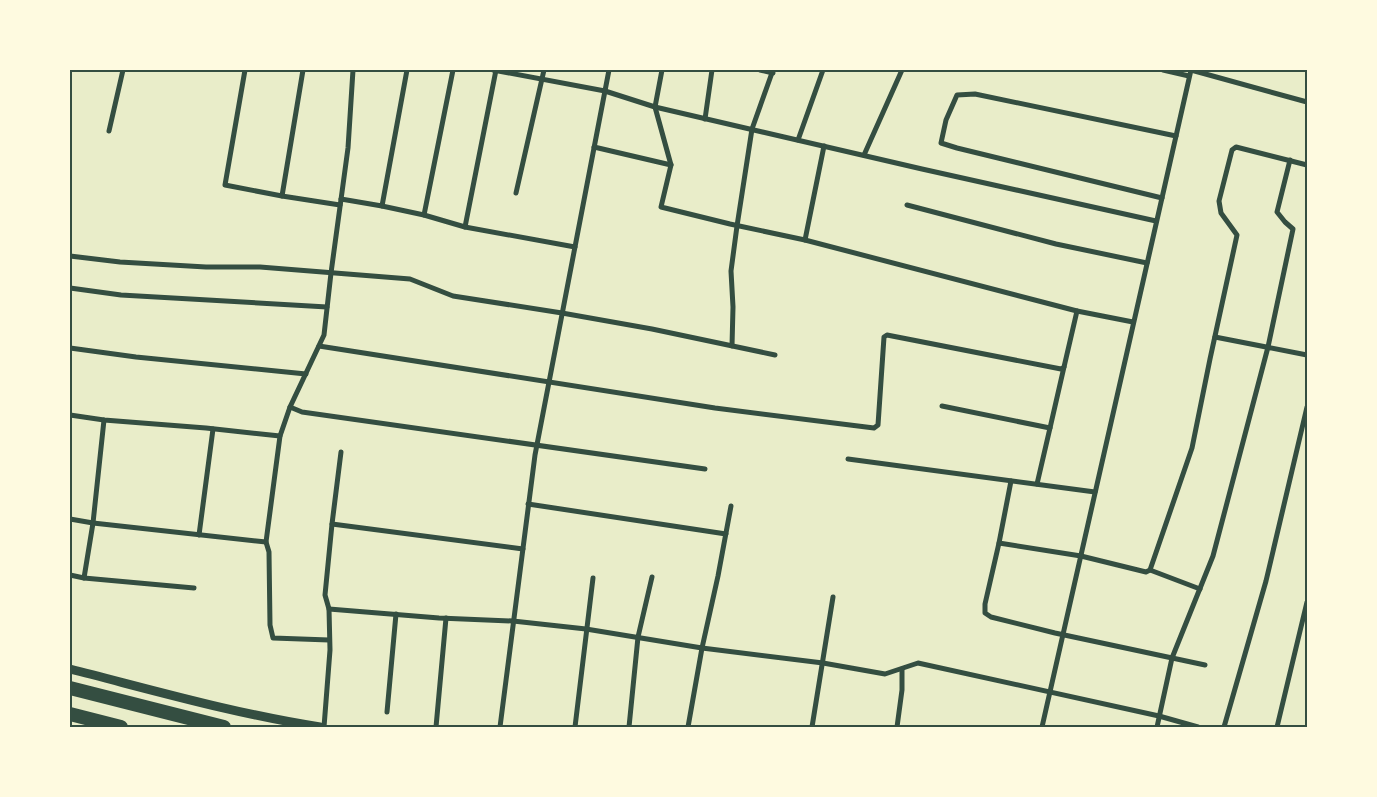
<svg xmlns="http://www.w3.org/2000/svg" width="1377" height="797" viewBox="0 0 1377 797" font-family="Lato,sans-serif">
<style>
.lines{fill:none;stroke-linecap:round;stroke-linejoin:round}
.minor{stroke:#344e41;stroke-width:5}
.tertiary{stroke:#344e41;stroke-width:9}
.motorway{stroke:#344e41;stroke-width:14}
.neatline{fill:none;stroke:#344e41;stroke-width:2}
</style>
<rect width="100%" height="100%" fill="#e9edc9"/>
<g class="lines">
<g class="minor">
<polyline points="245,70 225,185 282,196 340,205"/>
<polyline points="493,70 605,91 655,107 922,169 1156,221"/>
<polyline points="662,70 655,107 671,165 661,207 730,224 805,240 1077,311"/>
<polyline points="760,70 773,73"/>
<polyline points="1163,70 1189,76"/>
<polyline points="1191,70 1307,102"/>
<polyline points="705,119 712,70"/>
<polyline points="109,131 123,70"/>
<polyline points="798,140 823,70"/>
<polyline points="594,147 671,165"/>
<polyline points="864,155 902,70"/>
<polyline points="516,193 544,70"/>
<polyline points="282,196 303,70"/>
<polyline points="1162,198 957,148 941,143 946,120 957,95 975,94 1176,136"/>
<polyline points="341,199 382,206 424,215 465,227 575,247"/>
<polyline points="907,205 1056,244 1147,263"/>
<polyline points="382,206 407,70"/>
<polyline points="424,215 453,70"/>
<polyline points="465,227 496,70"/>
<polyline points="805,240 824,146"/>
<polyline points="70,256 120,262 206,267 260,267 410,279 453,296 562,313 652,329 775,355"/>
<polyline points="70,288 121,295 327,307"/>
<polyline points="1215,337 1307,355"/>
<polyline points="319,346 715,408 874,428 878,425 884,337 887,335 1061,369 1064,367 1077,311 1133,322"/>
<polyline points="732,346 733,307 731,271 737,226 752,129 773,70"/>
<polyline points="70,348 136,357 306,374"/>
<polyline points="942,406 1050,428 1064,367"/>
<polyline points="290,407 302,412 705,469"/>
<polyline points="70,415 104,420 206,428 280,436"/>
<polyline points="848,459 1095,492"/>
<polyline points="1011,481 999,543 985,604 985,613 991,617 1055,633 1205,665"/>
<polyline points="1037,484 1050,428"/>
<polyline points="528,504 726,534"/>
<polyline points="70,519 93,523 266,542"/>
<polyline points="332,524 523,549"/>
<polyline points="199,535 213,429"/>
<polyline points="999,543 1081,556 1146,572 1150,570 1192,448 1210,359 1237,235 1221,213 1219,201 1232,150 1236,147 1307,165"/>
<polyline points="1150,570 1200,589"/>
<polyline points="70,575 84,578 194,588"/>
<polyline points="84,578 93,523 104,420"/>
<polyline points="329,609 439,618 513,621 586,629 702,648 823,663 885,674 918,663 1159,716 1198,727"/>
<polyline points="329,640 273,638 270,625 269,552 266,542 280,436 290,407 324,335 331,273 348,148 353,70"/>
<polyline points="387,712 396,614"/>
<polyline points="324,727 330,650 329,609 325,595 332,524 341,452"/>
<polyline points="436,727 446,618"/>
<polyline points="500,727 535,455 609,70"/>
<polyline points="575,727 593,578"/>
<polyline points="629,727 638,637 652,577"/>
<polyline points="688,727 702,648 718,576 731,506"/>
<polyline points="812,727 833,597"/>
<polyline points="897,727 902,690 902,669"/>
<polyline points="1042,727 1191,70"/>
<polyline points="1157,727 1172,658 1213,556 1268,347 1293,229 1285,222 1277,212 1290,160"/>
<polyline points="1224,727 1266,581 1307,407"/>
<polyline points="1277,727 1307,602"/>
</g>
<path class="tertiary" d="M70 669C153 690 236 714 320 727"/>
<g class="motorway">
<polyline points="70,688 224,727"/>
<polyline points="70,714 121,727"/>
</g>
</g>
<rect width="1377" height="797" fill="none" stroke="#fefae0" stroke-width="142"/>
<rect x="71" y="71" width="1235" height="655" class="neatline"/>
</svg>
